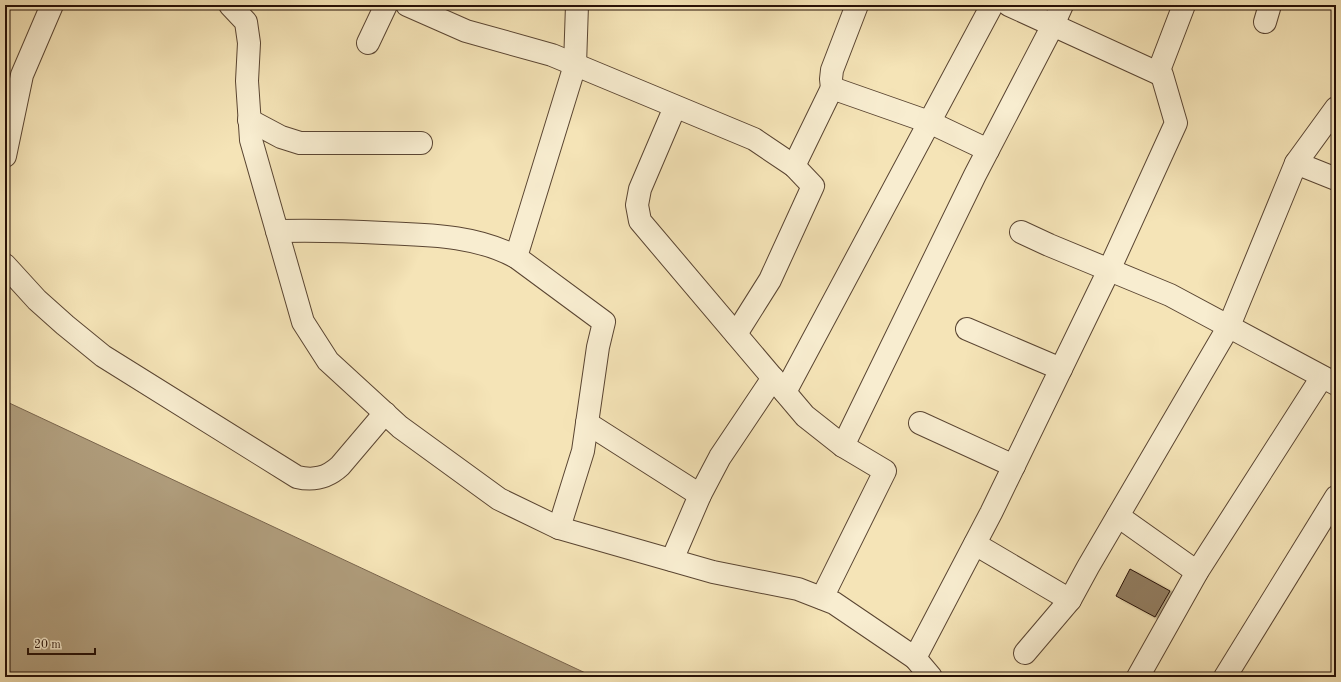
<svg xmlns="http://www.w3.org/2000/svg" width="1341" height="682" viewBox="0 0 1341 682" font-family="'Old Standard TT',serif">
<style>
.water{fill:#af9c7b;stroke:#79644c}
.building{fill:#927e62;stroke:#271006;filter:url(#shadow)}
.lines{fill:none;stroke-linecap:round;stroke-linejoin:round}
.minor-casing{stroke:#5a4532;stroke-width:24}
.minor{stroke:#f8edd0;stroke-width:22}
</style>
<defs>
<filter id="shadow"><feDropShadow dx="4.5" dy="2.5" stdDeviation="1" flood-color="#0004"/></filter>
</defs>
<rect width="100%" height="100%" fill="#f5e4b7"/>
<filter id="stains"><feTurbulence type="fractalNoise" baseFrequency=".005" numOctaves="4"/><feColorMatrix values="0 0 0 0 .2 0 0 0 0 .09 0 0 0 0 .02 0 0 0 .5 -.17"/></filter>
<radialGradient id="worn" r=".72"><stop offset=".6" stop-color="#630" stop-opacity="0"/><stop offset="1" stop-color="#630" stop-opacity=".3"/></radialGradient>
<polygon class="water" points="5,401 594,677 5,677"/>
<polygon class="building" points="1130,569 1170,591 1155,617 1116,596"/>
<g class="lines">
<defs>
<g id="minor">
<polyline points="230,5 246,22 249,43 247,81 251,140 303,322 328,361 400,427 499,499 559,528 713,572 798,589 834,603 915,658 991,513 1109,270 1176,123 1162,75 1009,5"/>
<polyline points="407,5 466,31 552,55 754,139 794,166 813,186 770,280 736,334"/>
<polyline points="1265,22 1270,5"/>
<polyline points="368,43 386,5"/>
<polyline points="1158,73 1184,5"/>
<polyline points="832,88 831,79 832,70 857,5"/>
<polyline points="675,107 640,189 637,205 640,221 805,416 843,446 885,471 822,598"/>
<polyline points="249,120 281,137 300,143 421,143"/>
<polyline points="5,156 22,75 52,5"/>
<polyline points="1296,163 1336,179"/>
<polyline points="794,166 832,88 929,122 988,150"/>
<path d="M277 231C313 230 348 231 384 233 429 235 475 235 516 257L604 322 598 347 583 451 559 528"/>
<polyline points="1021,232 1049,245 1170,295 1336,384"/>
<polyline points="516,257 575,65 577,5"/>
<path d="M5 265 37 300 65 325 103 356 297 477C314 481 327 478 340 466L385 413"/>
<polyline points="967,329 1061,369"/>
<polyline points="785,392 992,5"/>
<polyline points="587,423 700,495"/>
<polyline points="920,423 1014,466"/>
<polyline points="843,446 975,175 1053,25 1062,5"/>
<polyline points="1118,516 1197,572"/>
<polyline points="975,544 1070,600"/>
<polyline points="672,560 700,495 720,457 773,378"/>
<polyline points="1025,653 1070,600 1088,567 1229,326 1296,163 1336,108"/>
<polyline points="915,658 931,677"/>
<polyline points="1138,677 1197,572 1322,377"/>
<polyline points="1225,677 1336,497"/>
</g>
</defs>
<use href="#minor" class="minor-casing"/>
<use href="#minor" class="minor"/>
</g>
<rect width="1341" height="682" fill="none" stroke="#f5e4b7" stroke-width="20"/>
<rect x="6" y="6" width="1329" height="670" fill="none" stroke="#271006" stroke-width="2"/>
<rect x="10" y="10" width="1321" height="662" fill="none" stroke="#271006"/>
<path d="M28 648v6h67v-6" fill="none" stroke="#271006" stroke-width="2"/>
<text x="34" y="648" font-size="12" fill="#271006" stroke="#f8edd0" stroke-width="3" paint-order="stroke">20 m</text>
<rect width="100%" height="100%" filter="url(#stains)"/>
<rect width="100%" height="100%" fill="url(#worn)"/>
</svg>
